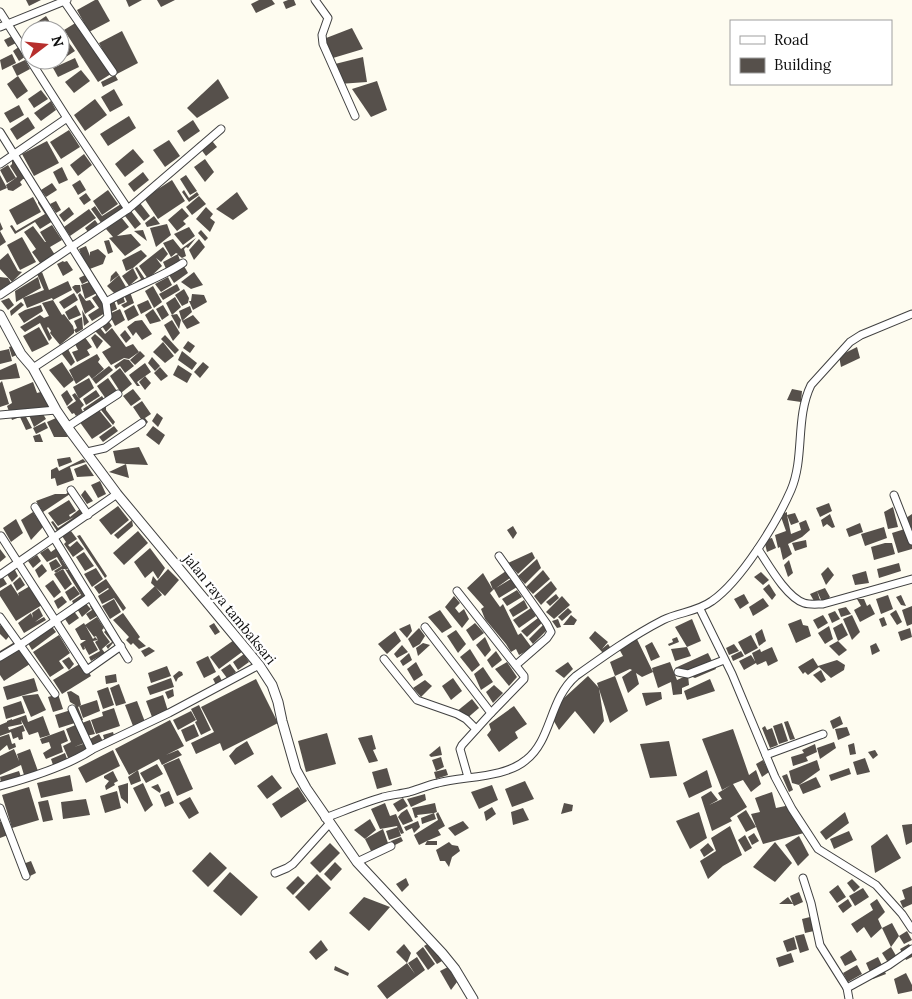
<svg xmlns="http://www.w3.org/2000/svg" width="912" height="999" viewBox="0 0 912 999" font-family="Lora,serif">
<style>
.building{fill:#56504b}
.lines{fill:none;stroke-linecap:round;stroke-linejoin:round}
.minor-casing{stroke:#414141;stroke-width:9}
.tertiary-casing{stroke:#414141;stroke-width:11}
.minor{stroke:#fff;stroke-width:7}
.tertiary{stroke:#fff;stroke-width:9}
.labels{text-anchor:middle;stroke-width:5;stroke-linejoin:round;paint-order:stroke}
.street-label{font-size:14px;fill:#0e0e0e;stroke:#fff}
</style>
<rect width="100%" height="100%" fill="#fefcf0"/>
<g class="building">
<polygon points="26,0 41,0 29,6"/>
<polygon points="95,0 98,0 110,21 89,32 77,10"/>
<polygon points="126,0 142,0 129,7"/>
<polygon points="157,0 175,0 161,7"/>
<polygon points="259,0 272,0 275,4 256,13 251,4"/>
<polygon points="288,0 294,0 296,5 286,9 283,2"/>
<polygon points="46,16 55,30 32,30 30,27"/>
<polygon points="77,22 111,74 98,82 64,30"/>
<polygon points="352,28 363,49 333,58 321,40"/>
<polygon points="122,31 138,63 115,75 99,43"/>
<polygon points="14,35 18,42 8,47 4,40"/>
<polygon points="67,40 75,51 52,66 48,60 60,60 60,44"/>
<polygon points="20,46 26,56 19,61 13,51"/>
<polygon points="12,54 16,63 2,70 0,60"/>
<polygon points="363,57 367,82 339,84 335,64"/>
<polygon points="75,58 79,67 58,77 53,68"/>
<polygon points="25,60 30,69 17,76 12,66"/>
<polygon points="81,70 90,81 74,93 65,82"/>
<polygon points="115,75 118,80 103,87 101,82"/>
<polygon points="18,76 28,91 17,99 7,84"/>
<polygon points="218,79 229,98 197,118 187,108"/>
<polygon points="377,81 387,110 371,117 352,89"/>
<polygon points="114,89 123,105 110,112 101,97"/>
<polygon points="41,90 48,99 34,108 28,99"/>
<polygon points="95,99 107,115 85,131 74,115"/>
<polygon points="51,101 56,110 41,121 34,113"/>
<polygon points="19,105 24,115 10,123 4,113"/>
<polygon points="129,116 136,128 108,146 100,134"/>
<polygon points="28,117 35,128 17,140 10,129"/>
<polygon points="193,120 200,131 184,142 177,131"/>
<polygon points="69,130 80,147 61,159 50,142"/>
<polygon points="208,136 217,147 206,156 197,144"/>
<polygon points="169,140 180,156 165,167 153,150"/>
<polygon points="47,141 59,163 34,176 22,154"/>
<polygon points="133,149 144,162 125,177 115,164"/>
<polygon points="84,154 92,165 78,176 70,165"/>
<polygon points="14,157 28,179 23,179 20,182 22,185 13,191 8,190 6,185 17,177 10,166 12,164 12,158"/>
<polygon points="205,159 214,172 205,182 194,167"/>
<polygon points="8,165 16,178 7,183 0,170"/>
<polygon points="62,167 68,180 59,184 53,172"/>
<polygon points="143,172 149,180 134,192 128,184"/>
<polygon points="0,175 7,188 0,191"/>
<polygon points="186,175 197,191 190,195 180,179"/>
<polygon points="80,180 86,190 78,195 72,185"/>
<polygon points="172,180 185,201 158,219 144,198"/>
<polygon points="52,183 57,190 46,197 41,190"/>
<polygon points="108,190 118,204 102,215 93,201"/>
<polygon points="184,190 189,198 197,192 199,195 189,202 182,192"/>
<polygon points="237,192 248,209 233,220 216,209"/>
<polygon points="86,193 91,200 84,205 79,198"/>
<polygon points="199,196 206,204 192,215 186,207"/>
<polygon points="33,197 41,212 17,225 9,210"/>
<polygon points="38,197 53,221 40,229 35,222 15,234 10,226 12,225 16,231 45,214 38,203"/>
<polygon points="56,201 61,210 56,213 50,204"/>
<polygon points="140,203 150,216 144,221 134,209"/>
<polygon points="121,204 124,208 102,224 91,209 95,206 102,216"/>
<polygon points="69,207 74,214 64,222 59,215"/>
<polygon points="206,207 213,214 210,218 215,222 210,232 196,219"/>
<polygon points="182,208 189,216 183,221 186,224 177,231 168,220"/>
<polygon points="89,209 96,218 70,236 64,227"/>
<polygon points="131,211 141,224 135,229 125,216"/>
<polygon points="154,216 160,224 147,227 145,223"/>
<polygon points="121,217 129,227 117,236 131,234 141,245 125,256 109,238 113,237 106,229"/>
<polygon points="95,220 98,224 88,232 85,228"/>
<polygon points="0,222 3,229 0,231 6,242 0,246"/>
<polygon points="167,224 171,235 156,247 150,228"/>
<polygon points="52,225 62,240 50,247 55,255 38,268 36,266 40,263 32,252 36,249 24,232 33,226 45,242 46,242 40,232"/>
<polygon points="189,227 195,236 183,245 174,234"/>
<polygon points="143,230 147,241 134,231"/>
<polygon points="201,230 208,238 205,241 198,233"/>
<polygon points="22,237 36,262 20,270 7,245"/>
<polygon points="196,238 188,248 186,247 184,249 186,256 182,258 178,255 182,265 167,271 163,262 178,254 176,253 171,257 163,243 173,239 181,249"/>
<polygon points="199,239 205,247 194,260 189,250"/>
<polygon points="109,240 113,252 108,254 104,241"/>
<polygon points="86,246 90,256 90,252 98,249 106,256 103,264 87,270 79,249"/>
<polygon points="163,247 168,254 161,262 156,258 162,266 148,279 139,266"/>
<polygon points="141,250 147,256 133,268 126,271 122,260"/>
<polygon points="8,253 18,271 22,272 12,282 0,269 0,260"/>
<polygon points="63,261 64,262 67,261 73,270 63,276 57,264"/>
<polygon points="184,266 188,273 174,283 169,275"/>
<polygon points="137,267 145,279 129,288 128,287 141,279 135,268"/>
<polygon points="133,268 138,278 129,286 122,276"/>
<polygon points="116,271 119,275 110,282 111,276"/>
<polygon points="42,272 49,290 68,281 72,290 53,300 62,315 64,314 73,326 74,330 74,333 60,345 50,333 51,331 48,327 47,328 52,338 49,341 40,323 25,332 20,327 40,315 44,318 49,316 42,303 53,300 52,298 27,308 23,298 16,302 15,291 38,277 41,288 23,298 44,290 37,274"/>
<polygon points="194,272 203,285 191,289 181,282"/>
<polygon points="87,274 90,280 82,284 79,278"/>
<polygon points="119,275 126,287 116,295 107,286"/>
<polygon points="0,277 8,278 11,283 0,290"/>
<polygon points="168,277 172,285 161,292 155,284"/>
<polygon points="92,281 99,292 85,299 81,285"/>
<polygon points="177,284 180,290 163,300 159,294"/>
<polygon points="75,285 80,285 81,291 77,294 72,287"/>
<polygon points="153,286 162,302 154,308 145,291"/>
<polygon points="184,289 189,298 188,303 182,306 175,295"/>
<polygon points="130,292 134,303 124,308 121,305 127,302 124,295"/>
<polygon points="74,293 78,300 64,309 59,302"/>
<polygon points="80,293 86,301 90,300 95,307 85,314 78,295"/>
<polygon points="98,294 105,304 105,313 92,321 88,315 99,308 92,298"/>
<polygon points="192,294 204,295 207,302 193,310 189,301 191,301"/>
<polygon points="123,296 125,302 118,305 116,299"/>
<polygon points="175,297 181,307 172,315 166,303"/>
<polygon points="9,298 14,305 8,310 1,301"/>
<polygon points="114,300 117,309 111,312 107,304"/>
<polygon points="148,300 152,308 141,314 137,305"/>
<polygon points="21,302 24,305 11,316 10,311"/>
<polygon points="41,305 43,311 24,323 18,314 25,310"/>
<polygon points="76,305 81,315 69,320 65,312"/>
<polygon points="134,305 139,315 128,321 124,311"/>
<polygon points="163,305 169,315 162,320 156,309"/>
<polygon points="190,306 192,312 182,321 193,315 200,323 187,329 182,321 179,311"/>
<polygon points="120,309 125,320 115,326 109,314"/>
<polygon points="153,309 161,321 150,324 145,315"/>
<polygon points="82,310 89,322 84,326"/>
<polygon points="177,314 181,320 179,329 171,315"/>
<polygon points="105,316 112,326 106,332 98,320"/>
<polygon points="82,317 83,329 76,333 74,330 77,328 74,321"/>
<polygon points="142,320 152,334 142,340 136,332 133,336 127,327 135,321"/>
<polygon points="172,320 180,333 173,341 164,325"/>
<polygon points="97,324 105,334 112,328 126,347 133,344 139,352 129,359 124,358 111,365 102,352 111,347 95,331"/>
<polygon points="39,327 49,344 32,352 23,336"/>
<polygon points="125,330 131,338 126,343 120,335"/>
<polygon points="81,332 92,347 87,350 90,355 77,362 72,352 78,350 72,338"/>
<polygon points="95,334 103,341 97,349 91,338"/>
<polygon points="165,335 179,350 175,354 161,339"/>
<polygon points="188,341 195,346 190,353 183,348"/>
<polygon points="163,342 174,356 165,363 153,352"/>
<polygon points="12,346 19,354 12,357 9,347"/>
<polygon points="857,347 860,358 841,367 839,356"/>
<polygon points="9,349 12,361 0,364 0,351"/>
<polygon points="68,349 75,362 71,366 61,353"/>
<polygon points="140,351 145,356 135,365 130,360"/>
<polygon points="182,351 197,363 192,370 178,360"/>
<polygon points="97,354 100,359 98,362 104,369 92,379 89,375 76,384 69,370"/>
<polygon points="152,357 160,366 155,371 148,363"/>
<polygon points="124,359 129,360 134,366 125,373 120,366 116,369 114,366"/>
<polygon points="62,362 74,380 64,388 49,370"/>
<polygon points="203,362 209,367 200,378 194,372"/>
<polygon points="16,363 20,378 0,380 0,370"/>
<polygon points="145,363 151,372 137,382 140,386 137,386 129,375"/>
<polygon points="178,365 192,374 187,383 173,375"/>
<polygon points="109,366 113,370 96,384 92,379"/>
<polygon points="160,367 168,376 161,381 154,373"/>
<polygon points="120,368 132,384 121,393 110,376"/>
<polygon points="145,376 151,383 145,390 139,382"/>
<polygon points="89,378 94,388 79,399 73,387"/>
<polygon points="108,378 117,391 106,399 97,386"/>
<polygon points="2,381 9,404 0,407 0,383"/>
<polygon points="33,382 37,393 44,391 50,407 43,409 40,409 46,419 34,427 28,413 25,415 32,428 26,430 20,417 12,420 7,406 12,403 9,392"/>
<polygon points="133,389 141,399 131,406 123,396"/>
<polygon points="792,389 802,391 801,402 787,400"/>
<polygon points="67,390 73,400 67,406 61,395"/>
<polygon points="96,390 100,396 86,405 83,399"/>
<polygon points="75,393 84,405 81,408 83,412 76,416 74,413 72,414 67,407 76,401 72,395"/>
<polygon points="102,396 105,401 86,413 83,409"/>
<polygon points="142,401 151,414 145,418 148,422 145,425 133,407"/>
<polygon points="106,405 106,410 115,422 113,425 101,410"/>
<polygon points="99,410 112,426 92,439 79,421"/>
<polygon points="157,413 163,418 158,427 152,421"/>
<polygon points="56,418 68,437 54,437 47,422"/>
<polygon points="45,422 48,428 36,434 33,428"/>
<polygon points="114,426 118,431 103,442 99,437"/>
<polygon points="153,426 165,435 159,445 146,435"/>
<polygon points="40,434 43,442 35,442 33,436"/>
<polygon points="139,447 148,465 126,464 129,478 109,472 126,464 116,463 113,451"/>
<polygon points="70,457 72,462 59,467 57,459"/>
<polygon points="83,459 86,462 70,467 74,480 57,486 55,478 51,479 51,470 57,467 59,471"/>
<polygon points="86,464 94,476 77,477 74,469"/>
<polygon points="100,481 106,494 98,498 91,485"/>
<polygon points="71,490 73,492 43,512 36,501 55,494 66,494"/>
<polygon points="85,490 93,501 87,504 81,495"/>
<polygon points="69,500 76,511 69,515 70,517 81,508 85,513 59,534 51,522 53,521 58,528 74,517 58,526 48,513"/>
<polygon points="829,503 832,511 820,517 816,508"/>
<polygon points="118,506 129,520 111,535 99,520"/>
<polygon points="893,507 898,527 888,529 884,512"/>
<polygon points="33,512 43,527 31,540 21,520"/>
<polygon points="787,512 787,515 795,513 799,522 791,525 787,515 791,534 801,530 799,523 806,520 810,530 802,537 788,544 792,554 783,560 780,547 778,548 775,535 786,531 781,517 783,517 782,514"/>
<polygon points="830,514 835,527 832,528 827,524 823,527 821,520"/>
<polygon points="912,514 912,528 910,528 906,518"/>
<polygon points="16,519 23,533 11,542 3,528"/>
<polygon points="132,520 133,526 118,539 114,535"/>
<polygon points="860,523 863,532 849,537 846,529"/>
<polygon points="513,526 517,533 513,539 507,530"/>
<polygon points="884,527 887,538 865,546 861,534"/>
<polygon points="908,528 912,541 912,549 898,553 892,533"/>
<polygon points="71,531 77,539 68,545 70,547 77,541 84,549 73,557 64,544 66,542 62,536"/>
<polygon points="138,531 148,543 124,565 113,553"/>
<polygon points="80,535 107,576 105,578 77,536"/>
<polygon points="772,538 776,548 767,552 764,540"/>
<polygon points="806,540 807,547 795,551 792,543"/>
<polygon points="885,543 892,543 895,554 874,560 871,547"/>
<polygon points="58,547 65,558 62,560 68,569 62,569 56,573 54,571 62,566 57,557 47,562 40,553 48,548 51,552"/>
<polygon points="150,548 165,568 158,579 153,571 145,578 134,562"/>
<polygon points="0,549 6,557 0,562"/>
<polygon points="84,552 94,566 85,571 76,557"/>
<polygon points="532,552 535,558 518,574 508,563"/>
<polygon points="37,555 41,561 33,568 28,561"/>
<polygon points="56,559 61,566 52,571 49,563"/>
<polygon points="537,559 541,568 525,584 518,576"/>
<polygon points="789,560 793,573 788,577 784,565"/>
<polygon points="899,563 901,571 879,578 877,569"/>
<polygon points="42,564 47,571 39,578 35,570"/>
<polygon points="828,567 834,575 826,585 821,574"/>
<polygon points="14,568 18,576 12,582 6,573"/>
<polygon points="96,568 103,579 92,587 84,574"/>
<polygon points="63,569 72,584 65,590 54,574"/>
<polygon points="65,569 69,570 75,580 79,579 90,594 74,605 72,601 81,595"/>
<polygon points="168,569 179,580 165,596 151,583 153,576 157,581"/>
<polygon points="543,570 550,579 533,594 526,587"/>
<polygon points="506,571 510,578 496,588 511,579 517,587 499,598 494,589 490,593 500,607 503,604 518,635 521,633 532,648 519,655 516,649 511,652 506,644 485,619 481,609 484,607 467,588 483,573 493,590 490,582"/>
<polygon points="866,571 869,583 855,585 852,575"/>
<polygon points="761,572 769,580 763,585 754,577"/>
<polygon points="2,576 7,584 0,588 0,577"/>
<polygon points="20,577 25,585 17,591 13,583"/>
<polygon points="106,579 126,608 123,611 114,598 102,604 98,596 109,589 108,588 99,594 94,587"/>
<polygon points="53,580 61,592 54,598 45,586"/>
<polygon points="551,581 557,589 541,605 534,596"/>
<polygon points="11,584 19,596 18,593 30,586 42,605 16,621 0,596 0,591"/>
<polygon points="769,584 776,595 772,600 763,589"/>
<polygon points="74,586 80,594 70,601 65,592"/>
<polygon points="155,586 162,595 148,607 141,599"/>
<polygon points="825,588 830,597 823,604 817,591 820,600 814,601 810,594 817,591"/>
<polygon points="517,590 522,597 507,606 502,599"/>
<polygon points="556,594 559,598 550,606 546,602"/>
<polygon points="744,594 749,603 740,609 734,599"/>
<polygon points="888,595 893,609 881,614 876,599"/>
<polygon points="901,595 906,606 901,605 896,597"/>
<polygon points="62,596 67,602 58,609 54,601"/>
<polygon points="454,596 460,603 455,608 459,613 464,609 469,619 462,628 445,607"/>
<polygon points="562,596 570,605 554,619 546,612"/>
<polygon points="763,598 769,606 753,616 749,607"/>
<polygon points="114,599 121,612 110,619 102,606"/>
<polygon points="857,599 864,599 867,606 870,604 875,614 860,622 854,610 861,606"/>
<polygon points="524,600 528,608 513,617 509,610"/>
<polygon points="84,601 89,607 86,609 89,607 91,609 82,617 76,607"/>
<polygon points="95,604 100,612 97,616 95,613 97,616 90,620 86,614 92,610 90,606"/>
<polygon points="912,606 912,624 907,626 902,610"/>
<polygon points="846,607 851,614 841,617 838,609"/>
<polygon points="39,608 43,616 35,622 44,617 46,620 24,633 18,623 31,613 33,618 32,613"/>
<polygon points="531,608 536,616 519,628 513,620"/>
<polygon points="568,608 572,612 562,621 558,617"/>
<polygon points="73,610 79,618 69,625 63,616"/>
<polygon points="440,610 452,627 442,633 428,617"/>
<polygon points="896,610 902,622 897,625 890,614"/>
<polygon points="835,611 840,619 832,623 828,614"/>
<polygon points="123,613 140,637 138,639 146,646 139,649 133,643 131,645 126,640 129,637 113,620"/>
<polygon points="571,615 577,620 574,625 563,625"/>
<polygon points="823,615 828,623 818,629 813,620"/>
<polygon points="852,615 860,632 852,640 843,619"/>
<polygon points="97,617 104,628 102,630 104,634 110,642 102,649 105,653 91,661 89,657 100,651 95,642 98,640 93,641 98,650 89,655 84,646 85,649 83,650 80,644 86,640 81,640 75,629 84,623 93,639 95,637 98,640 96,636 94,637 85,625"/>
<polygon points="884,617 887,625 882,627 879,619"/>
<polygon points="538,618 543,622 527,637 521,631"/>
<polygon points="558,619 561,627 557,628 552,621"/>
<polygon points="692,619 701,641 687,647 675,627"/>
<polygon points="801,619 803,625 808,626 811,636 796,643 788,624"/>
<polygon points="3,622 11,634 6,640 0,634 0,626"/>
<polygon points="214,623 220,632 215,635 209,626"/>
<polygon points="475,623 484,633 473,641 466,630"/>
<polygon points="842,623 848,635 838,641 833,628"/>
<polygon points="50,624 56,632 32,650 26,640"/>
<polygon points="410,624 412,631 407,638 399,629"/>
<polygon points="543,625 547,630 533,644 529,639"/>
<polygon points="829,626 833,639 825,644 818,633"/>
<polygon points="419,628 425,636 420,644 413,648 408,639"/>
<polygon points="910,628 912,637 901,641 898,632"/>
<polygon points="107,629 117,638 108,649 106,646 112,642 104,632"/>
<polygon points="762,629 766,641 759,646 755,634"/>
<polygon points="456,630 466,644 458,653 447,636"/>
<polygon points="395,631 401,641 387,654 378,644"/>
<polygon points="595,631 608,642 602,649 608,644 610,647 603,653 589,638"/>
<polygon points="59,635 70,653 59,661 64,668 50,677 33,652"/>
<polygon points="635,635 653,672 652,668 670,662 677,680 688,675 675,668 708,653 716,669 695,678 688,675 689,685 682,688 682,694 673,695 671,682 658,688 653,672 642,677 636,673 639,684 628,693 622,677 632,670 630,669 615,676 610,662 623,656 618,647"/>
<polygon points="751,635 758,648 745,655 738,642"/>
<polygon points="485,637 491,650 485,657 476,645"/>
<polygon points="677,637 679,642 669,646 668,644 673,642 672,639"/>
<polygon points="18,640 33,662 4,681 0,675 0,651"/>
<polygon points="234,640 242,652 219,669 210,657"/>
<polygon points="838,641 847,650 839,656 829,646"/>
<polygon points="652,642 660,657 651,661 645,646"/>
<polygon points="423,643 430,645 418,656 416,648"/>
<polygon points="876,643 880,651 872,655 870,646"/>
<polygon points="734,644 739,651 729,655 726,648"/>
<polygon points="402,645 408,652 397,658 394,654"/>
<polygon points="149,647 155,651 145,657 141,651"/>
<polygon points="687,647 691,656 675,661 671,649"/>
<polygon points="772,647 778,661 768,666 766,661 757,665 756,663 744,670 739,661 751,655 755,661 752,653 760,649 761,652"/>
<polygon points="470,649 480,665 472,672 460,657"/>
<polygon points="496,651 502,660 492,668 487,660"/>
<polygon points="741,651 744,656 733,661 731,656"/>
<polygon points="409,653 412,660 403,666 400,661"/>
<polygon points="244,654 249,662 238,670 233,662"/>
<polygon points="208,656 216,672 204,678 196,662"/>
<polygon points="69,657 74,664 69,670 62,661"/>
<polygon points="813,658 818,666 837,660 845,665 844,670 831,678 819,667 808,675 805,672 803,674 798,667"/>
<polygon points="416,662 423,675 414,681 407,669"/>
<polygon points="507,662 517,677 509,686 495,669"/>
<polygon points="568,662 573,669 564,678 555,671"/>
<polygon points="230,664 236,672 227,678 221,670"/>
<polygon points="78,665 85,665 91,676 62,694 53,680"/>
<polygon points="167,666 171,676 151,683 148,673"/>
<polygon points="483,667 493,682 481,690 474,674"/>
<polygon points="821,670 826,680 821,683 813,675"/>
<polygon points="179,671 182,672 183,675 178,678 176,682 173,676"/>
<polygon points="116,674 117,682 106,684 105,676"/>
<polygon points="219,675 222,681 216,685 213,679"/>
<polygon points="588,676 599,688 604,721 594,734 575,711 559,730 551,716 564,698"/>
<polygon points="615,676 628,711 610,723 597,683"/>
<polygon points="34,678 38,691 7,700 3,687"/>
<polygon points="171,678 174,687 150,695 147,687"/>
<polygon points="453,678 462,691 451,700 442,686"/>
<polygon points="256,679 278,723 223,751 220,743 196,754 191,743 214,732 201,707"/>
<polygon points="710,679 715,691 687,700 684,691"/>
<polygon points="425,680 432,686 421,697 413,688"/>
<polygon points="119,684 126,703 116,706 110,688"/>
<polygon points="494,685 503,693 493,703 486,692"/>
<polygon points="108,687 114,705 103,709 97,691"/>
<polygon points="173,689 174,696 168,699 165,692"/>
<polygon points="71,691 79,696 81,705 78,707 83,720 80,721 75,705 70,702 67,692"/>
<polygon points="661,692 662,699 646,706 642,693"/>
<polygon points="38,694 46,710 31,717 22,696"/>
<polygon points="58,694 63,709 53,712 48,697"/>
<polygon points="163,695 168,711 152,717 146,701"/>
<polygon points="472,699 479,708 465,720 456,712"/>
<polygon points="97,700 100,711 83,718 79,706"/>
<polygon points="21,701 25,713 6,719 3,707"/>
<polygon points="137,701 145,722 133,726 125,705"/>
<polygon points="199,705 211,730 201,735 195,722 197,721 191,709"/>
<polygon points="514,706 527,724 515,732 518,738 499,752 487,735 491,730 489,724"/>
<polygon points="114,708 120,726 96,734 91,720 103,716 102,712"/>
<polygon points="74,709 78,722 59,728 55,715"/>
<polygon points="191,711 196,720 178,730 173,720"/>
<polygon points="26,715 28,722 43,716 50,735 40,738 38,732 29,735 21,720 22,724 8,727 9,730 23,725 25,731 22,732 23,739 19,740 18,737 13,739 11,732 0,736 0,725 7,722 7,721 12,719 12,720"/>
<polygon points="840,716 843,724 833,729 830,721"/>
<polygon points="90,720 95,734 86,736 82,723"/>
<polygon points="170,720 184,746 166,755 178,750 182,755 162,765 159,759 129,775 115,749"/>
<polygon points="788,721 795,739 790,740 784,722"/>
<polygon points="80,723 87,742 74,747 86,743 89,750 69,760 63,746 71,742 66,729"/>
<polygon points="782,723 788,741 779,744 773,726"/>
<polygon points="194,724 199,736 186,742 181,730"/>
<polygon points="765,726 767,730 772,728 778,745 770,748 762,728"/>
<polygon points="847,727 850,735 838,740 835,729"/>
<polygon points="733,729 749,775 756,770 761,784 751,792 743,780 733,784 747,807 730,818 732,821 712,831 701,797 711,791 718,800 709,805 722,799 718,793 731,785 722,790 702,739"/>
<polygon points="64,730 68,741 61,744 63,752 46,759 43,753 51,748 49,742 42,744 40,739"/>
<polygon points="113,732 115,739 105,742 103,735"/>
<polygon points="327,733 336,764 306,772 298,741"/>
<polygon points="9,734 12,744 15,743 16,747 9,750 7,745 0,751 0,737"/>
<polygon points="99,734 104,743 93,749 88,740"/>
<polygon points="372,735 376,749 373,750 378,761 369,763 358,738"/>
<polygon points="247,741 254,754 235,765 229,756 236,748"/>
<polygon points="669,741 677,776 650,778 640,744"/>
<polygon points="834,742 836,748 820,759 817,748"/>
<polygon points="854,743 856,754 850,755 848,745"/>
<polygon points="815,744 817,752 806,757 808,761 793,766 791,757 804,753 802,750"/>
<polygon points="440,746 442,755 431,757 429,755"/>
<polygon points="14,749 19,761 17,754 30,749 38,771 24,775 21,765 0,775 0,756"/>
<polygon points="113,750 120,766 86,783 78,768"/>
<polygon points="875,750 878,755 873,759 868,752"/>
<polygon points="65,753 67,759 53,765 51,759"/>
<polygon points="441,757 444,767 436,771 432,760"/>
<polygon points="179,758 193,789 177,796 163,765"/>
<polygon points="865,758 870,772 857,775 853,762"/>
<polygon points="763,760 769,772 762,777 756,764"/>
<polygon points="817,760 820,770 799,785 792,783 789,771"/>
<polygon points="157,764 163,774 146,783 140,773"/>
<polygon points="387,768 392,785 377,789 372,772"/>
<polygon points="849,768 851,774 831,781 829,775"/>
<polygon points="446,769 448,775 436,779 434,772"/>
<polygon points="138,770 141,781 131,785 128,777"/>
<polygon points="707,770 712,787 689,798 683,783"/>
<polygon points="19,771 21,777 1,783 0,777"/>
<polygon points="113,771 118,781 114,783 115,785 106,790 105,786 109,781 104,778 104,776"/>
<polygon points="787,774 793,790 789,792 782,776"/>
<polygon points="70,775 73,791 41,798 37,783"/>
<polygon points="272,775 282,788 267,799 257,786"/>
<polygon points="816,777 821,787 803,794 799,785"/>
<polygon points="525,781 534,799 512,807 505,789"/>
<polygon points="128,783 128,804 121,798 118,786"/>
<polygon points="143,783 153,805 145,812 133,788"/>
<polygon points="158,784 161,790 160,793 151,787"/>
<polygon points="492,785 498,800 479,809 471,792"/>
<polygon points="29,787 39,820 12,828 2,795"/>
<polygon points="298,787 307,801 281,818 272,804"/>
<polygon points="117,791 121,808 105,813 100,796"/>
<polygon points="169,791 174,803 165,807 160,795"/>
<polygon points="772,792 776,808 790,805 804,833 763,844 751,814 760,812 755,798"/>
<polygon points="425,794 426,800 411,807 407,799"/>
<polygon points="190,797 199,813 189,819 179,803"/>
<polygon points="403,798 408,806 398,812 393,804"/>
<polygon points="86,799 90,815 63,819 61,802"/>
<polygon points="48,800 53,820 43,822 38,802"/>
<polygon points="385,803 390,816 396,814 404,833 401,834 397,826 380,829 371,809"/>
<polygon points="435,803 437,812 434,813 436,819 422,824 421,818 434,813 417,815 418,817 415,818 412,808"/>
<polygon points="564,803 573,805 572,811 561,814"/>
<polygon points="492,807 496,814 486,821 484,812"/>
<polygon points="523,808 529,820 513,825 511,812"/>
<polygon points="407,809 413,821 403,825 398,817 401,813"/>
<polygon points="746,810 756,827 746,832 737,816"/>
<polygon points="438,812 445,826 438,830 441,835 427,841 437,841 437,845 425,845 427,841 419,845 414,835 438,820 436,814"/>
<polygon points="699,812 707,838 690,849 676,821"/>
<polygon points="845,812 849,823 826,840 820,832"/>
<polygon points="370,819 376,830 365,839 354,830"/>
<polygon points="3,821 8,835 0,838 0,822"/>
<polygon points="418,821 420,827 414,833 412,828 406,831 404,827"/>
<polygon points="463,821 469,828 455,836 448,828"/>
<polygon points="912,824 912,842 906,845 902,825"/>
<polygon points="730,826 742,855 723,866 708,879 700,861 716,851 711,838"/>
<polygon points="398,827 401,836 389,840 386,831"/>
<polygon points="383,829 388,843 372,853 365,839"/>
<polygon points="849,831 853,840 834,849 830,839"/>
<polygon points="754,833 759,841 752,845 748,837"/>
<polygon points="887,834 901,858 875,873 871,846"/>
<polygon points="745,835 752,848 745,852 738,840"/>
<polygon points="799,836 809,855 798,866 785,845"/>
<polygon points="401,837 403,841 393,846 391,841"/>
<polygon points="449,842 452,845 458,846 460,851 452,857 449,867 445,861 440,861 436,850"/>
<polygon points="775,842 792,863 775,882 753,867"/>
<polygon points="330,843 340,853 320,873 310,863"/>
<polygon points="708,843 714,850 704,857 700,850"/>
<polygon points="210,852 227,868 208,887 192,871"/>
<polygon points="31,861 36,873 28,877 23,864"/>
<polygon points="335,862 342,869 331,881 324,874"/>
<polygon points="230,872 258,897 241,916 213,891"/>
<polygon points="317,874 331,888 309,911 295,897"/>
<polygon points="298,876 305,883 293,895 286,888"/>
<polygon points="406,878 409,885 402,892 396,884"/>
<polygon points="852,879 860,887 854,892 847,883"/>
<polygon points="838,885 846,897 837,903 829,892"/>
<polygon points="912,886 912,904 903,908 900,901 905,899 902,890"/>
<polygon points="863,888 869,897 855,906 849,896"/>
<polygon points="799,892 803,902 794,906 793,904 779,904 788,897 793,904 790,896"/>
<polygon points="364,897 390,907 369,931 349,913"/>
<polygon points="848,899 852,906 843,913 838,906"/>
<polygon points="877,899 885,912 878,919 882,928 871,938 864,927 857,933 851,924 873,910 870,904"/>
<polygon points="810,917 814,931 805,933 802,919"/>
<polygon points="892,923 899,936 891,947 882,928"/>
<polygon points="907,931 912,940 904,944 899,936"/>
<polygon points="804,934 809,950 800,953 795,936"/>
<polygon points="794,937 797,949 787,952 783,941"/>
<polygon points="321,940 328,950 316,960 309,952"/>
<polygon points="429,943 442,961 437,964 424,946"/>
<polygon points="404,944 411,953 407,963 415,974 408,963 417,957 425,970 387,999 377,986 407,963 396,952"/>
<polygon points="909,944 912,949 912,957 906,960 900,949"/>
<polygon points="423,947 435,964 428,970 416,953"/>
<polygon points="891,947 898,959 887,961 882,953"/>
<polygon points="851,950 857,960 845,966 840,957"/>
<polygon points="791,953 794,962 779,967 776,958"/>
<polygon points="878,957 886,974 873,979 866,963"/>
<polygon points="857,965 862,974 848,982 843,973"/>
<polygon points="335,966 349,973 348,976 334,970"/>
<polygon points="448,967 457,982 451,990 440,971"/>
<polygon points="906,973 912,985 912,991 898,994 894,979"/>
</g>
<g class="lines">
<defs>
<g id="minor">
<polyline points="315,0 328,18 322,35 323,44 355,116"/>
<polyline points="64,1 113,72"/>
<polyline points="0,12 30,59"/>
<polyline points="0,27 67,0"/>
<polyline points="30,60 67,118 128,209"/>
<polyline points="0,132 106,302"/>
<polyline points="0,164 67,118"/>
<polyline points="0,295 128,209 221,129"/>
<path d="M33 368 104 321 108 317 106 302C131 287 159 279 183 263"/>
<polyline points="0,415 56,410"/>
<polyline points="67,427 118,394"/>
<polyline points="87,452 105,448 142,423"/>
<polyline points="71,490 88,515"/>
<polyline points="894,495 912,541"/>
<polyline points="35,507 128,659"/>
<polyline points="1,536 87,670 121,646"/>
<path d="M758 549C768 564 786 597 804 603 810 605 817 604 823 604L912 579"/>
<polyline points="499,556 547,624 551,632 547,638 516,665"/>
<polyline points="0,575 117,494"/>
<polyline points="457,591 524,676 524,679 491,713"/>
<polyline points="700,609 732,674 775,777 792,809 818,849 876,885 902,914 912,929"/>
<polyline points="0,617 20,645 90,597"/>
<polyline points="425,627 491,713 462,745 460,749 468,777"/>
<polyline points="0,657 20,645 55,694"/>
<polyline points="384,659 417,700 457,714 466,719 476,729"/>
<polyline points="678,672 688,674 724,660"/>
<polyline points="72,709 91,750"/>
<polyline points="766,755 823,734"/>
<path d="M0 786C29 778 68 766 93 749L169 713 259 665"/>
<polyline points="0,808 26,876"/>
<path d="M325 818C344 811 363 803 383 797 391 795 400 794 409 792 419 789 428 785 438 783 465 776 505 778 526 760 552 740 549 699 576 676 604 656 632 636 663 620 679 612 697 612 712 601 741 581 777 522 791 490 805 457 795 418 811 385L850 342 861 335 912 314"/>
<polyline points="357,862 391,846"/>
<polyline points="275,873 287,868 293,864 329,824"/>
<polyline points="803,878 811,903 820,945 847,988"/>
<polyline points="849,999 847,988 889,965 912,949"/>
</g>
<polyline id="tertiary" points="0,315 21,354 33,368 56,410 71,432 117,494 259,665 272,685 278,702 282,721 296,770 306,788 357,862 442,953 455,969 473,999"/>
</defs>
<use href="#minor" class="minor-casing"/>
<use href="#tertiary" class="tertiary-casing"/>
<use href="#minor" class="minor"/>
<use href="#tertiary" class="tertiary"/>
</g>
<g class="labels">
<g class="street-label">
<text transform="translate(230 609) rotate(51)" y="5">jalan raya tambaksari</text>
</g>
</g>
<rect x="730" y="20" width="162" height="65" fill="#ffffff" stroke="#9f9f9f"/>
<rect x="740" y="36" width="25" height="8" fill="#ffffff" stroke="#9f9f9f"/>
<text x="774" y="45" font-size="15" fill="#0e0e0e">Road</text>
<rect x="740" y="58" width="25" height="15" fill="#56504b" stroke="#9f9f9f"/>
<text x="774" y="70" font-size="15" fill="#0e0e0e">Building</text>
<g transform="translate(45 45) rotate(74)"><circle r="24" fill="#ffffff" stroke="#9f9f9f"/>
<path d="M0-4L9 19L0 12L-9 19Z" fill="#b72f2d"/>
<text y="-8" font-size="14" font-weight="bold" text-anchor="middle" fill="#0e0e0e">N</text>
</g>
</svg>
